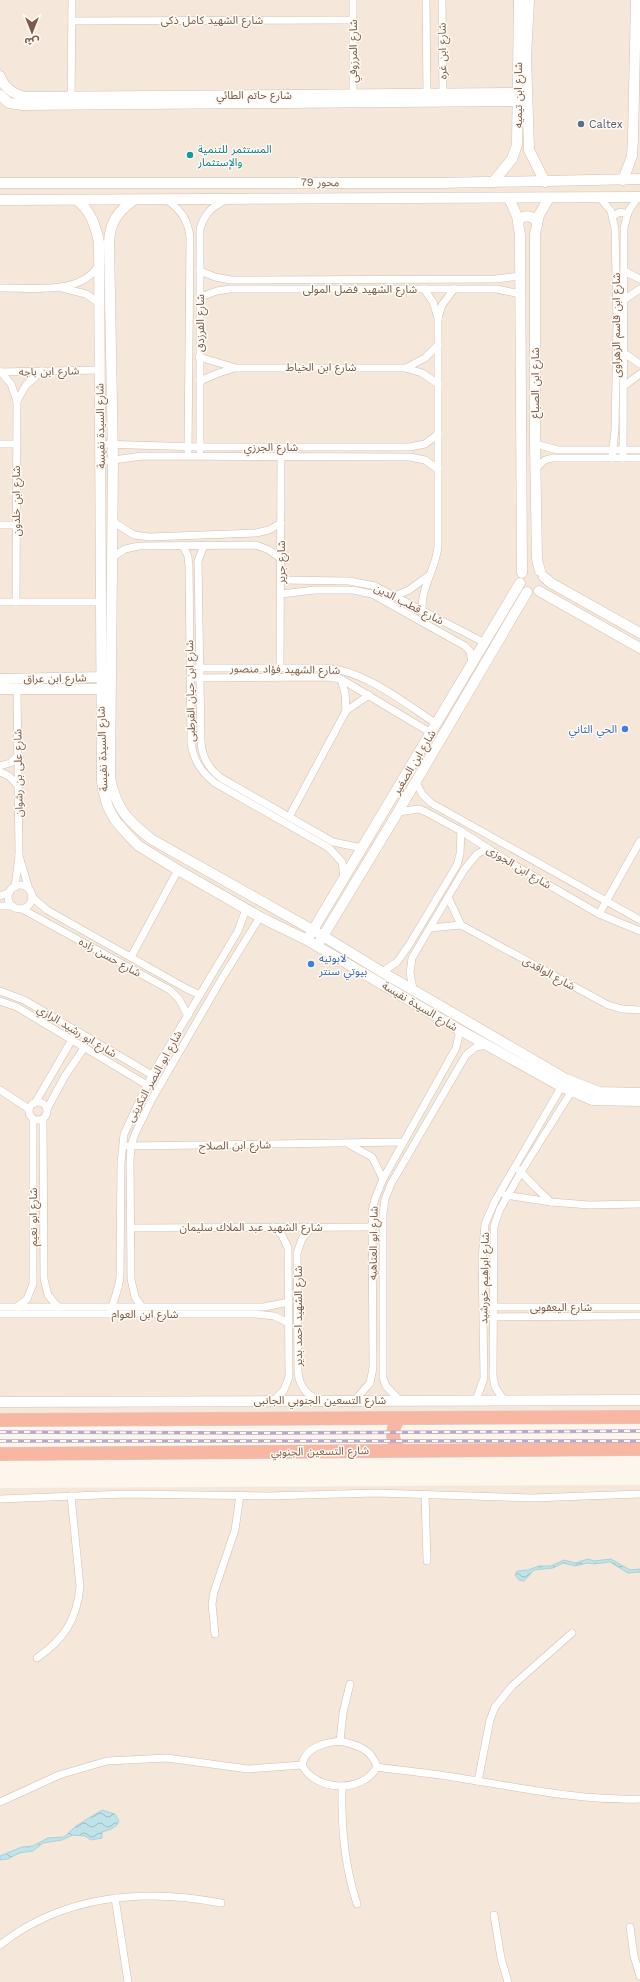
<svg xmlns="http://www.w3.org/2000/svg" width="640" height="1982" viewBox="0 0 640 1982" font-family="'Work Sans','Noto Sans Arabic',sans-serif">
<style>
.residential{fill:#f5e8da}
.water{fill:url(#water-waves);stroke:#a5d3da}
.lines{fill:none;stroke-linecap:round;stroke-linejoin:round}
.street-casing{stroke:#d1beb0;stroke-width:8}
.secondary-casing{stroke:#d6c0b0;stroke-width:11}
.highway-casing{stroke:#dad1cd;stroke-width:14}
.street{stroke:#fff;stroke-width:7}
.secondary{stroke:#fff;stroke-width:10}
.highway{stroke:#f7b7a3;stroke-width:13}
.rail-casing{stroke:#b9a8c9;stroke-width:3.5}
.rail{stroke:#fffaf3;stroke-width:2;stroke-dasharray:6;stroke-linecap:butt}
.service-dot{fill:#5c6f8a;stroke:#fffaf3;stroke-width:1.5}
.culture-dot{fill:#0f9aa8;stroke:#fffaf3;stroke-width:1.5}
.shop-dot{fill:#3f7fe0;stroke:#fffaf3;stroke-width:1.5}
.labels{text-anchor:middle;stroke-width:3;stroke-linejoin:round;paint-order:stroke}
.street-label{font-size:11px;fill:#7a5c4d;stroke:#fffaf3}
.service-label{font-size:11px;fill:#4e5e75;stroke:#fffaf3;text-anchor:start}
.culture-label{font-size:11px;fill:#0d838f;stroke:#fffaf3;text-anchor:start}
.shop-label{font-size:11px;fill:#366cbe;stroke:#fffaf3;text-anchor:end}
</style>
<defs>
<pattern id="water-waves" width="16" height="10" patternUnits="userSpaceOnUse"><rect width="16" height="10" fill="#bfe3e8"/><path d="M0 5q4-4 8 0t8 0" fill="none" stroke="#a0bbbe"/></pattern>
</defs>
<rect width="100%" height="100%" fill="#fdf6ec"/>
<g class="residential">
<polygon points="0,0 640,0 640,1419 0,1418"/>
<polygon points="640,1485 640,1982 0,1982 0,1488"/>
</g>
<g class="water">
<polygon points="588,1559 594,1561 611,1559 630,1570 640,1569 640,1572 628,1573 610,1562 594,1564 587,1563 576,1566 563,1563 553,1568 534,1570 524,1581 519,1580 515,1575 517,1571 528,1570 539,1566 551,1566 564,1560 575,1563"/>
<path d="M102 1810 115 1814 119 1821C117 1828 109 1830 102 1832V1838L91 1840 85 1836 73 1835 62 1840 43 1843 33 1851 19 1853 8 1859 0 1860V1856L22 1847 33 1846 48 1838 64 1837 76 1826Z"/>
</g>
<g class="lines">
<defs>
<g id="street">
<polyline points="426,0 427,98"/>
<polyline points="442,0 443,98"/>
<polyline points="72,21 353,20"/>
<polyline points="353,99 353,0"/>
<polyline points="71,100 72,0"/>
<polyline points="599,197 611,211 615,229 617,323 615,430 612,458"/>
<path d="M167 200C181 210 188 220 190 237L188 451"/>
<polyline points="613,216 620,212 628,214"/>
<polyline points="200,271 215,277 231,280 496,279 520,276"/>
<polyline points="624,271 640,279"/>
<path d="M0 288C30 287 80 296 98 266"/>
<polyline points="62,288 86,294 99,303"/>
<polyline points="424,289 433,302 438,318"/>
<polyline points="200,297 217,291 230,289 497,289 520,294"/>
<polyline points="625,299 640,289"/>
<polyline points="624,353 640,364"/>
<polyline points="199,357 236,368 406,368 422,373 438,384"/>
<polyline points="406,368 425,358 438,345"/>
<polyline points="0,372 99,370"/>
<polyline points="1,372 11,384 17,401 16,602"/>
<polyline points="200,381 216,374 234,368"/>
<polyline points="624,386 640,374"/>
<polyline points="17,401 26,385 42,371"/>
<polyline points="0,444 16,444"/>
<polyline points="100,444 200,447 410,447 425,444 438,434"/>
<polyline points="535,444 558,450 640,450"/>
<path d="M200 450V229C204 215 211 207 224 201"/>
<polyline points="623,458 624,228 628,212 638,197"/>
<polyline points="100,462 142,456 410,457 425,460 438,469"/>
<polyline points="535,469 545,460 552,458 640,458"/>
<polyline points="112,521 134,535 149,537 256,533 269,530 281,523"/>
<polyline points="0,525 16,525"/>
<path d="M204 545 198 561 201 742C202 758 209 769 221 778L333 842 362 848"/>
<path d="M183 546 188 556 189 567 191 742C193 760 201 772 215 783L329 848 342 862 344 878"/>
<polyline points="113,557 125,549 139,546 256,545 269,550 281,559"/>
<polyline points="281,580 349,581 375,586 485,643"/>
<polyline points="281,594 315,590 353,590 372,594 465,646 470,651 472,663"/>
<polyline points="395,596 409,590 428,576"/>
<polyline points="0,602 102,602"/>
<path d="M422 611C421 585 436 570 438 546V318L442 305 454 289"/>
<path d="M196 668H325C365 670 404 703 437 724"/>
<polyline points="280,668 281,457"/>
<polyline points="196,678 328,677 341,679 431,733"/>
<polyline points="341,679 345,693 346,711"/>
<polyline points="0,766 10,763 18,756"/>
<polyline points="0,772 9,776 18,786"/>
<polyline points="416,782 422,794 431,803 640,920"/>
<polyline points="398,812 419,809 426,812 461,831 509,862 599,914 640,931"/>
<polyline points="289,817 346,711 369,695"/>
<polyline points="19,856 29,889"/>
<circle cx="20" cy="897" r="12"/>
<polyline points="15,887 19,856 17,689"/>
<polyline points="0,896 10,892"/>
<polyline points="32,897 47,910 187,989 200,995"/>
<polyline points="448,897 461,925"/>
<polyline points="0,906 13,906"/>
<polyline points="22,909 170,990 179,999 188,1016"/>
<polyline points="599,914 640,841"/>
<polyline points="430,928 461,925 608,1005 622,1009 640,1010"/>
<polyline points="131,957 178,870"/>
<polyline points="382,972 397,962 409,945 457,865 460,854 461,831"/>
<polyline points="413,989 410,973 412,958 464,870 477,854 488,848"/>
<polyline points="0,991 24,1000 152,1075"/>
<polyline points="0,1001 17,1007 147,1085"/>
<polyline points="0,1090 29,1109"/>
<circle cx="38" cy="1111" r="9"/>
<polyline points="35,1103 77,1031"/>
<polyline points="47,1109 65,1076 82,1051 85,1042"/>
<polyline points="43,1119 44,1279 48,1295 58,1307"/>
<polyline points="350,1145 372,1157 383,1179"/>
<polyline points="128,1146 403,1142"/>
<polyline points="519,1170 536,1188 551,1202"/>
<polyline points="505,1195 551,1202 589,1205 640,1204"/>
<path d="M312 1227 302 1239 297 1253 298 1373C300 1387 306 1394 318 1400"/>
<polyline points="131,1228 372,1227"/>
<polyline points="0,1307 264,1307 289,1302"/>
<polyline points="17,1307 27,1299 33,1284 33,1119"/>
<polyline points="142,1307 135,1297 131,1279 130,1161 131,1146 135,1134 152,1099 221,980 260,917"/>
<polyline points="488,1307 640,1307"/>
<polyline points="0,1314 256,1314 274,1316 289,1323"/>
<path d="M111 1314C112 1302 119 1290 120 1277L121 1163 124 1134 152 1075 238 931 246 909"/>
<polyline points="489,1317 640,1316"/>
<polyline points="355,1400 370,1383 373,1368 372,1211 375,1199 383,1179 456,1048 459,1035 458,1029"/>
<polyline points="399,1400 386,1386 383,1378 383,1214 385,1199 391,1184 466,1055 476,1047 486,1045"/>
<polyline points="476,1400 484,1378 482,1259 485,1224 495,1201 563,1084"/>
<polyline points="504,1400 495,1387 493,1376 494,1226 500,1209 521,1172 573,1089"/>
<polyline points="273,1401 284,1390 289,1377 288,1248 282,1235 273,1227"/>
<polyline points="425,1494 427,1561"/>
<polyline points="0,1499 125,1494 267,1496 377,1493 532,1498 640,1494"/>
<polyline points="215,1634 212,1604 214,1592 235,1530 240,1495"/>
<path d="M37 1658C64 1639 77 1620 80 1586L71 1496"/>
<path d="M340 1741C357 1745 372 1749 377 1767 362 1794 315 1791 302 1765 305 1747 324 1743 340 1741Z"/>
<polyline points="340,1741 343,1713 350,1684"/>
<path d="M377 1767C404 1771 431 1773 459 1778 518 1787 579 1801 640 1799"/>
<polyline points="478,1781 490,1720 495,1707 512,1686 572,1633"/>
<path d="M342 1786C341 1827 344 1865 357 1904"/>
<polyline points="0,1802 59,1775 107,1761 167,1758 248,1769 302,1765"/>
<polyline points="115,1898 128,1982"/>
<polyline points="494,1915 501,1958 508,1982"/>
<polyline points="630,1927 634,1956 640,1976"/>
<path d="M0 1945C63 1895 144 1888 221 1903"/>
</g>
<g id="secondary">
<polyline points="529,0 526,57 529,150 545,182"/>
<path d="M0 76C4 88 13 94 25 97L518 93"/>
<polyline points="0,95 9,103 23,105 518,101"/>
<polyline points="623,180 632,156 633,140 636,0"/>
<polyline points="493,182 512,159 517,145 519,0"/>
<polyline points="0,183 439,183 640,179"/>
<polyline points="509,198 517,216 520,235 522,573"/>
<polyline points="0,200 640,197"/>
<path d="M77 200C91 212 95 224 99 242L102 780 103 790 108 807 115 820 128 835 139 846 178 870 260 917 307 940 458 1029 562 1087 592 1100 640 1101"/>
<path d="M134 200C118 211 110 222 109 242L113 460 110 778C116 808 127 820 151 839L323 936 382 972 566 1079 599 1092 640 1093"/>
<path d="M518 221C524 214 532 215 537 222"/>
<polyline points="540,571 537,559 535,444 535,234 539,215 549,198"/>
<polyline points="544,577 551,583 640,633"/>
<polyline points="539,591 640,648"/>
<polyline points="0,679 106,677"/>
<polyline points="0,689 106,689"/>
<polyline points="310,935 520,583"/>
<polyline points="320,941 398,812 527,592"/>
<polyline points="0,1402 640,1400"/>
</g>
<g id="highway">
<path d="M399 1419C391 1429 391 1439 399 1450"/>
<polyline points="0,1420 640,1417"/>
<polyline points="0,1454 640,1449"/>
</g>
</defs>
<use href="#street" class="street-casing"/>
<use href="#secondary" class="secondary-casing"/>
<use href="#highway" class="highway-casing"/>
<use href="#street" class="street"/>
<use href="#secondary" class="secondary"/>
<use href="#highway" class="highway"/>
<defs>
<g id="rail">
<polyline points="0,1432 270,1433 640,1431"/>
<polyline points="0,1441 640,1441"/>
</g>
</defs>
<use href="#rail" class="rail-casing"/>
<use href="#rail" class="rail"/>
</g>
<circle class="service-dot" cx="581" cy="124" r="4"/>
<circle class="culture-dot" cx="190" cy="155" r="4"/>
<g class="shop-dot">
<circle cx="625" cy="729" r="4"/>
<circle cx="311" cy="964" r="4"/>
</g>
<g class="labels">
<g class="street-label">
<text x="212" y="24">شارع الشهيد كامل ذكى</text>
<text transform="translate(353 51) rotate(-90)" y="4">شارع المرزوقي</text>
<text transform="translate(442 51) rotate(-91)" y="4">شارع ابن غره</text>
<text x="254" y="99">شارع حاتم الطائي</text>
<text transform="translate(518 95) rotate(-90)" y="4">شارع ابن تيميه</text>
<text transform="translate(320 182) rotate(1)" y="4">محور 79</text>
<text x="360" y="293">شارع الشهيد فضل المولى</text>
<text transform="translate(200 323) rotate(-90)" y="4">شارع الفرزدق</text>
<text transform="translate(616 325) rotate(-90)" y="4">شارع ابن قاسم الزهراوى</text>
<text x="321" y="371">شارع ابن الخياط</text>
<text transform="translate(49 371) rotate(-1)" y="4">شارع ابن باجه</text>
<text transform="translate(535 383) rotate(-90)" y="4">شارع ابن الصباغ</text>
<text transform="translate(100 426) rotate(-91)" y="4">شارع السيدة نفيسة</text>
<text x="271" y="451">شارع الجرزي</text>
<text transform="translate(16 501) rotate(-90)" y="4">شارع ابن خلدون</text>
<text transform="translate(281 562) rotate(-90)" y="4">شارع جرير</text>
<text transform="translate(409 604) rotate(27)" y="4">شارع قطب الدين</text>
<text transform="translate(285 669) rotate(1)" y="4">شارع الشهيد فؤاد منصور</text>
<text transform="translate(55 678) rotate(-1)" y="4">شارع ابن عراق</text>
<text transform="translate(190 691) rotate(-91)" y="4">شارع ابن حيان القرطبى</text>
<text transform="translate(102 749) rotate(-92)" y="4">شارع السيدة نفيسة</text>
<text transform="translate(414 762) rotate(-59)" y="4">شارع ابن الصغير</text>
<text transform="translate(18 773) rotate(-91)" y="4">شارع على بن رشوان</text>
<text transform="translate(519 867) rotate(31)" y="4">شارع ابن الجوزى</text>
<text transform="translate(110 957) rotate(29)" y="4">شارع حسن زاده</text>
<text transform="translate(549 973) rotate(29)" y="4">شارع الواقدى</text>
<text transform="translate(420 1006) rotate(31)" y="4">شارع السيدة نفيسة</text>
<text transform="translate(77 1031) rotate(31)" y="4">شارع ابو رشيد الرازي</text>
<text transform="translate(154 1076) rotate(-61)" y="4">شارع ابو النصر التكريتى</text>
<text transform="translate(235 1145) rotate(-1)" y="4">شارع ابن الصلاح</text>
<text transform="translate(33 1217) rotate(-90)" y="4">شارع ابو نعيم</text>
<text x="251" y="1231">شارع الشهيد عبد الملاك سليمان</text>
<text transform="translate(373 1243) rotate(-89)" y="4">شارع ابو العتاهيه</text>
<text transform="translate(484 1278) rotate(-89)" y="4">شارع ابراهيم خورشيد</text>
<text x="561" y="1311">شارع اليعقوبى</text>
<text x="145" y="1318">شارع ابن العوام</text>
<text transform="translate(298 1316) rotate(-90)" y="4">شارع الشهيد احمد بدير</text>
<text x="320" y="1404">شارع التسعين الجنوبي الجانبى</text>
<text transform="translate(320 1451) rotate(-1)" y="4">شارع التسعين الجنوبي</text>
</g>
<g class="service-label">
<text x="589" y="128">Caltex</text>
</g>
<g class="culture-label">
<text x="198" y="153">المستثمر للتنمية<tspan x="198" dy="13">والإستثمار</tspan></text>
</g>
<g class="shop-label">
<text x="617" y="733">الحي الثاني</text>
<text x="319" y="962" text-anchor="start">لابوتيه<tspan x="319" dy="13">بيوتي سنتر</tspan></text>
</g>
</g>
<g transform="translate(32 32) rotate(180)" stroke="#fffaf3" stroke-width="3" paint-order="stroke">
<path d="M0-3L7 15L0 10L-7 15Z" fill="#7a5c4d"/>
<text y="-6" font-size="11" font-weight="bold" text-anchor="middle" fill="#7a5c4d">ش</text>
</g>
</svg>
